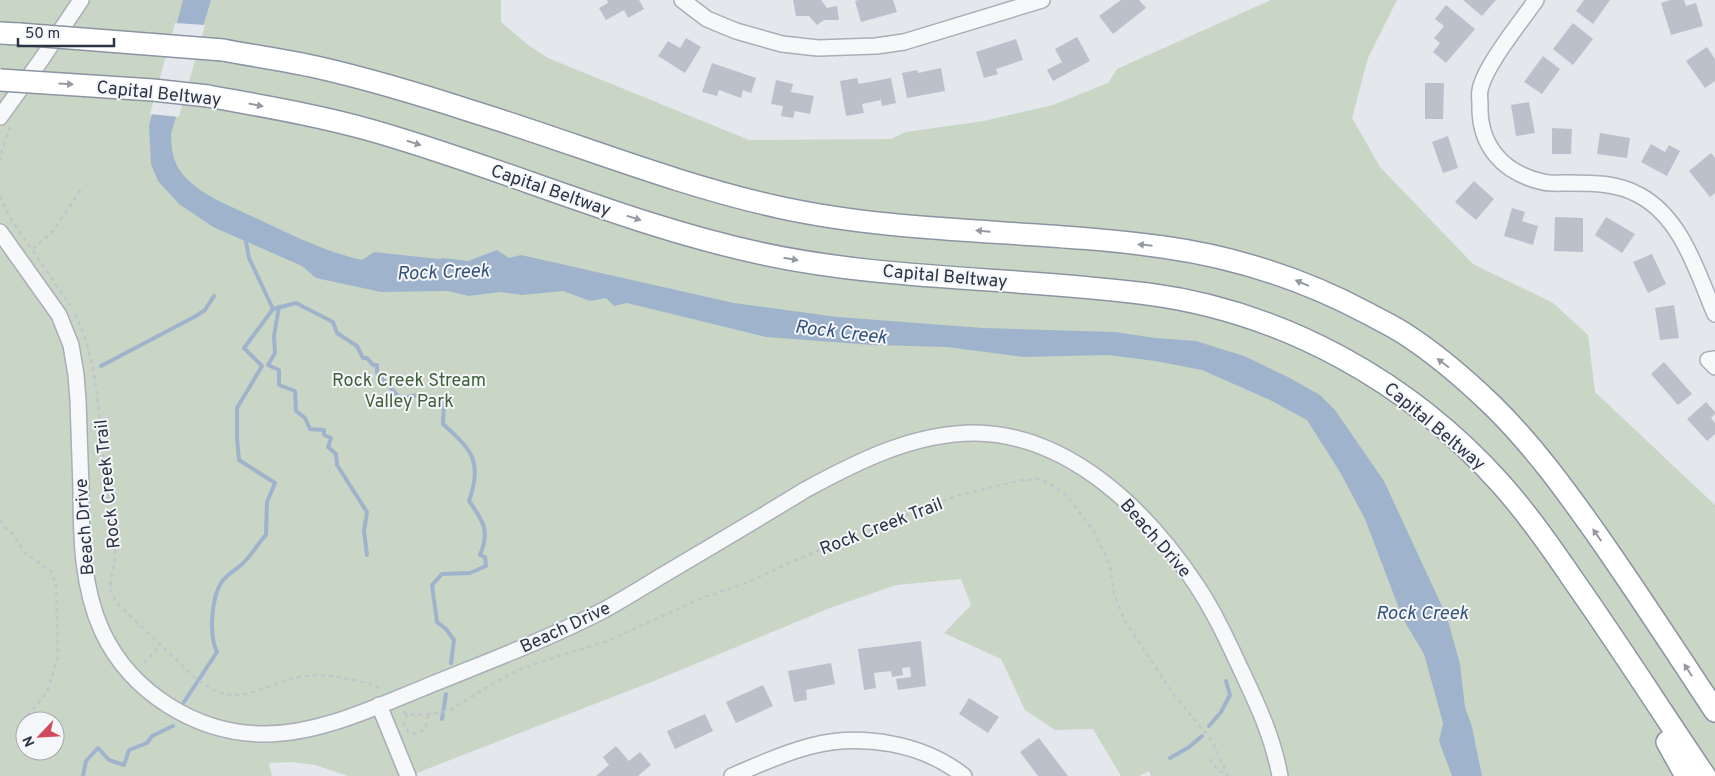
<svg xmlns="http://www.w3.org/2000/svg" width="1715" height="776" viewBox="0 0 1715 776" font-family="Overpass,sans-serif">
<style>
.green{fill:#c9d6c5;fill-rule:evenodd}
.water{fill:#9fb4cc}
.pier{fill:#e4e7ec}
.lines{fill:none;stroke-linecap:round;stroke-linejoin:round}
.stream{stroke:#9fb4cc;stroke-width:4}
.building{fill:#bbc0ca}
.minor-casing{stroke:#a9aeb7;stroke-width:18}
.highway-casing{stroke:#8b94a3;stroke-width:24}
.path{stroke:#c2c5cb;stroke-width:2.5;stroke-dasharray:4 4;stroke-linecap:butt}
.minor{stroke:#f7f8fa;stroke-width:15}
.highway{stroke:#fff;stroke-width:21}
.highway-bridge-casing{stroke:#8b94a3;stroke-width:24;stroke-linecap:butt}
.highway-bridge{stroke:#fff;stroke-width:21}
.oneway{fill:#959aa2}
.labels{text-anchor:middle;stroke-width:4;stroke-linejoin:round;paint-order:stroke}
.street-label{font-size:18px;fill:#2b3445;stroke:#f4f6f9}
.park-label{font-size:18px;fill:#3f6138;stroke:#f4f6f9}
.water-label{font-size:19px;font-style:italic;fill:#34527a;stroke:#f4f6f9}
</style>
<rect width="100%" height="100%" fill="#e4e7ec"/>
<path class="green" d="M0 0H501V22L528 45 548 58 749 140 891 139 906 132 984 121 1053 105 1108 83 1117 69 1271 0H1397L1368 58 1352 118 1380 167 1473 264 1553 303 1588 335 1595 392 1715 505V776H1151L1149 771 1139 776H1121L1093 729 1055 730 1025 710 1001 659 944 633 971 605 961 579 896 585 830 608 654 681 409 776H348L315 765 291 762 269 763 272 776H0ZM25 721H55V751H25Z"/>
<path class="water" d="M183 0H211L171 134C171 151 174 167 187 179 204 196 228 205 249 215 286 232 322 251 362 260L374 252 439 259 443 258 468 261 497 250 509 258 521 255 734 303 838 317 983 328 1115 332 1156 338 1196 341 1244 356 1288 377 1320 395 1335 410 1384 481 1447 617 1460 664 1465 707 1472 727 1482 776H1452L1439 741 1443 723 1424 654 1403 619 1365 519 1340 472 1307 420 1270 400 1202 370 1155 361 1108 355 1024 357 947 347 872 345 766 337 627 303 614 306 606 298 590 301 563 291 522 295 500 292 469 296 447 291 381 292 316 278 302 266 213 227 179 204 158 181 151 164 149 126Z"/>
<polygon class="pier" points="175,23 205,25 179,117 150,114"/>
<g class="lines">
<g class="stream">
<polyline points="279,307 274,336 275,353 268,365 279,370 279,385 295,391 296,411 305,418 310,429 324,430 324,435 331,438 328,447 336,454 337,465 367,512 364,531 367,555"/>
<path d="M273 309 296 303 333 322 337 333 357 346 363 358H367L373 365H377V373L400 398 418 395 444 400 443 424C472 450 483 462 469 501 484 522 490 531 480 555L485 557 486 566 470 573 442 574 432 585 437 622 446 629 454 640 451 663"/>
<polyline points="101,366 196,316 205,310 214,296"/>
<path d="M184 702 217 652C209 636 211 599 221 583 226 575 234 571 241 565 251 557 257 544 266 535L267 502 275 483 239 460 237 438V408L262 366 244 348 273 309 249 258 245 237"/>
<polyline points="442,719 446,694"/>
<polyline points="1209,726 1221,712 1230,695 1226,681"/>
<polyline points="1170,758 1189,747 1202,736"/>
<polyline points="83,776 86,761 98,748 109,760 124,765 129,750 147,743 152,736 173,726"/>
</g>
</g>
<g class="building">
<polygon points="607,0 639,0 644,9 628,18 624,10 606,20 599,8 608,3"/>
<polygon points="793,0 821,0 827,8 837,6 839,20 824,20 817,25 809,16 796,16"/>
<polygon points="859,0 893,0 897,12 861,22 855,1"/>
<polygon points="1121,0 1139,0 1146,8 1113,34 1099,16"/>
<polygon points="1463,0 1496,0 1482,16"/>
<polygon points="1584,0 1610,0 1593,24 1576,11"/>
<polygon points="1670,0 1684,0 1686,6 1696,3 1703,26 1671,35 1661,3"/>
<polygon points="1446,5 1475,29 1446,63 1433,52 1440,43 1434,38 1444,26 1435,19"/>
<polygon points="1573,23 1593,39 1573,65 1553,49"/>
<polygon points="1077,37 1090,61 1053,81 1047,70 1062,62 1055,49"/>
<polygon points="686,38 701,47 685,73 658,56 668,41 680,48"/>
<polygon points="1016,39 1023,60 996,69 998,74 984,78 976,52"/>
<polygon points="1707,47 1715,59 1715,81 1705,88 1686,61"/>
<polygon points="1543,56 1560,69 1542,94 1524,82"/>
<polygon points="712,63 756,78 751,93 743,90 741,98 719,90 717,96 702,92"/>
<polygon points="941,68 945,91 907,98 902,73 917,70 918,73"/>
<polygon points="857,78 859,84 891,78 896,103 882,106 881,100 862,104 864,113 846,116 840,81"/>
<polygon points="776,80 793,84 791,92 814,96 810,114 795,111 793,118 781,116 783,106 771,104"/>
<polygon points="1425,83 1444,83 1443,119 1425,119"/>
<polygon points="1529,102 1535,133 1516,136 1511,105"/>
<polygon points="1552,128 1572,129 1571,154 1552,154"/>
<polygon points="1600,133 1630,138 1627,158 1597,154"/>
<polygon points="1448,136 1458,168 1443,173 1432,142"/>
<polygon points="1651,144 1665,152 1669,145 1680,151 1667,176 1641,162"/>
<polygon points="1711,153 1715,158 1715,193 1710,197 1689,171"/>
<polygon points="1474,181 1494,199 1476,220 1455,202"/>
<polygon points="1512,208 1525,212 1522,221 1538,226 1533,245 1504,236"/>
<polygon points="1555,217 1583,218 1583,252 1554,251"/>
<polygon points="1606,217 1635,234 1622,253 1595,235"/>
<polygon points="1652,254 1666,284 1648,293 1633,262"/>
<polygon points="1674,305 1679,338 1660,340 1655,308"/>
<polygon points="1664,362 1692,394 1678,405 1651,374"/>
<polygon points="1706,402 1715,412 1715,414 1711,418 1715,423 1715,434 1707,441 1687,419"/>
<polygon points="921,641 926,686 898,690 896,679 911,677 910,667 902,668 903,675 892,677 891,671 874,673 876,688 864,690 858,649"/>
<polygon points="831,663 835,684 806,690 807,700 794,702 788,671"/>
<polygon points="763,685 773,706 736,723 726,702"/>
<polygon points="969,698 999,717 988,733 959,714"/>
<polygon points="705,714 713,731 675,749 667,731"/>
<polygon points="1039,738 1068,776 1038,776 1020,752"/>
<polygon points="616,746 629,761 640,752 651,765 638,776 596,776 609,765 603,757"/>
</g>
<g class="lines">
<defs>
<g id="minor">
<polyline points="682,0 707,19 736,31 782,44 818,48 876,46 904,42 1042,0"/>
<path d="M1536 0C1521 22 1485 65 1480 90 1479 94 1480 100 1480 105 1479 146 1503 173 1543 182 1551 184 1561 183 1569 183 1594 183 1617 183 1639 195 1682 218 1697 272 1715 314"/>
<polyline points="0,117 41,60 81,0"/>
<path d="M0 232 59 315 71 345 76 375 78 400C79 430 80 459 81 489 81 537 82 587 102 631 131 693 197 734 265 734 319 734 373 708 423 688 484 663 546 640 604 610 624 599 643 587 663 575 710 547 758 519 805 490 858 461 914 433 975 433 1070 434 1148 512 1197 586 1215 613 1229 644 1243 674 1259 708 1273 738 1280 776"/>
<polyline points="1715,359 1708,360 1715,367"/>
<polyline points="379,705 408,776"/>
<path d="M732 776C758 765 783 753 811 746 861 733 923 743 964 776"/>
</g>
<g id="highway">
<polyline points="0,33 19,34"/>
<path d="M223 50C254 56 285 60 316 67 369 79 422 95 474 112 575 143 674 184 778 207 904 235 1036 229 1163 247 1235 257 1303 279 1367 313 1380 320 1393 326 1405 334 1436 354 1465 379 1492 405 1533 445 1567 492 1600 539 1639 595 1677 653 1715 711"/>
<path d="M208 96C262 106 317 115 370 130 501 167 626 224 759 253 887 281 1019 277 1148 294 1284 312 1410 382 1501 484 1528 514 1551 547 1574 581 1619 645 1661 711 1705 776"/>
<polyline points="1667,742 1686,776"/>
</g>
</defs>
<use href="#minor" class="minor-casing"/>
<use href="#highway" class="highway-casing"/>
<g class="path">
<polyline points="0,161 2,150 10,127"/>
<polyline points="0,196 9,216 70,305"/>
<polyline points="33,249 53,231 82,188"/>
<path d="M75 314C98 360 98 413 104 463 107 492 112 521 115 550 117 573 102 583 118 604L192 675C234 712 254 688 299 677 317 673 335 676 353 680 363 682 374 684 382 690"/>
<polyline points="0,520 4,527 13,534 25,553 52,572 56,585 58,657 47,692 18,728"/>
<polyline points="144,663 161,644"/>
<polyline points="403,712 414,715 439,713 450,710 499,680 521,669 549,659 605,642 702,598 746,583 800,558 916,511 959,495 989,488 1022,480 1038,479 1049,483 1066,495 1093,530 1106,556 1110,566 1114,594 1125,621 1172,692 1212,741 1228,776"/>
<path d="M407 714 404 724 409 733C423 737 428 725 428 713"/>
<polyline points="1210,759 1218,771 1226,772"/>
</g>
<use href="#minor" class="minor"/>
<use href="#highway" class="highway"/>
<defs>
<g id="highway-bridge">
<polyline points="19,34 223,50"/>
<polyline points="0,80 153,90 208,96"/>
</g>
</defs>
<use href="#highway-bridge" class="highway-bridge-casing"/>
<use href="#highway-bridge" class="highway-bridge"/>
</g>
<defs><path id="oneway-solid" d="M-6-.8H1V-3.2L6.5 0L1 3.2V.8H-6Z" transform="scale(1.25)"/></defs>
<g class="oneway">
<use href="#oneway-solid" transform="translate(66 84) rotate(4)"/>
<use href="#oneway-solid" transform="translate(256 105) rotate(11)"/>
<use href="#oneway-solid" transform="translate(414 143) rotate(17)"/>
<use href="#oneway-solid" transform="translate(634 218) rotate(17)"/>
<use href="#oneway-solid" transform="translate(983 231) rotate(-175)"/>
<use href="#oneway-solid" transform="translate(1145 245) rotate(-174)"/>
<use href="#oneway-solid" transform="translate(791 259) rotate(10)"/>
<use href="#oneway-solid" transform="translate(1302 283) rotate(-157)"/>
<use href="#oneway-solid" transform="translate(1443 363) rotate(-143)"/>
<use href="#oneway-solid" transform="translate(1597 535) rotate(-125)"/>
<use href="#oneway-solid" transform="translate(1688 670) rotate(-123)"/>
</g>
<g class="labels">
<g class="street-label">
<text transform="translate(159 93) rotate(6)" y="6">Capital Beltway</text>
<text transform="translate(551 190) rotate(19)" y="6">Capital Beltway</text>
<text transform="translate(945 276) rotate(5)" y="6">Capital Beltway</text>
<text transform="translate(1435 426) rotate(40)" y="6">Capital Beltway</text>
<text transform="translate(107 484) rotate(-96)" y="6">Rock Creek Trail</text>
<text transform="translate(881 526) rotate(-21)" y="6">Rock Creek Trail</text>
<text transform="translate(84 527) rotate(-94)" y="6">Beach Drive</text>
<text transform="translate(1156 538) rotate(49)" y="6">Beach Drive</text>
<text transform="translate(565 627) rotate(-25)" y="6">Beach Drive</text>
</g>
<g class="park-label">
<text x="409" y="386">Rock Creek Stream<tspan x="409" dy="21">Valley Park</tspan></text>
</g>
<g class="water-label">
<text transform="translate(443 271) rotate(-2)" y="7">Rock Creek</text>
<text transform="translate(841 331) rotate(7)" y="7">Rock Creek</text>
<text x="1422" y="619">Rock Creek</text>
</g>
</g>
<g transform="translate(40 736) rotate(245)"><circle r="24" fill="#f4f6f9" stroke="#a4a8b1"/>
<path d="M0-4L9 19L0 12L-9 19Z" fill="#d1495b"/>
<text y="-8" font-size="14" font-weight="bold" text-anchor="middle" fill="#2b3445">N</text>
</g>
<path d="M18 38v8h96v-8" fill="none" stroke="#2b3445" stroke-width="2.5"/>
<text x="25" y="38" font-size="15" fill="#2b3445" stroke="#f4f6f9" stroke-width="4" paint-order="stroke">50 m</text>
</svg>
